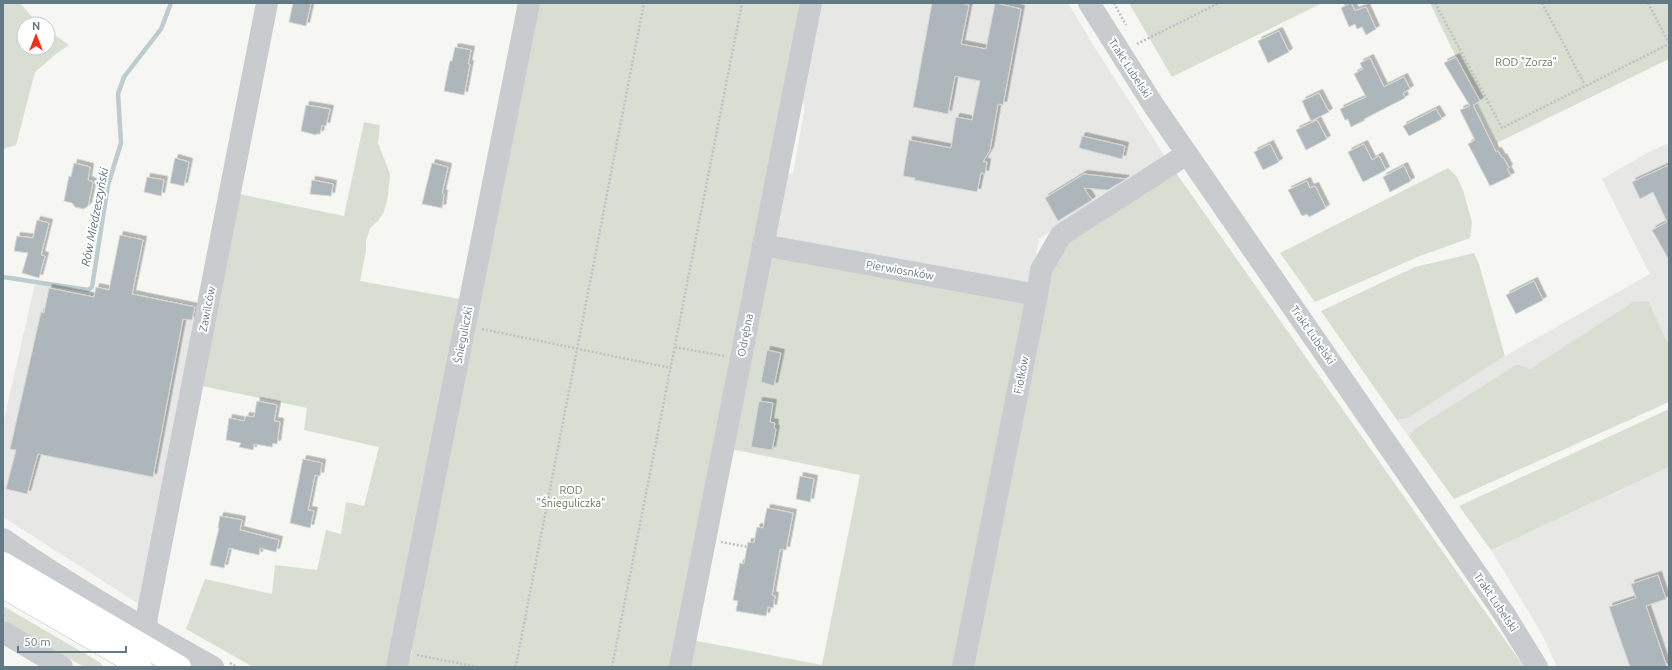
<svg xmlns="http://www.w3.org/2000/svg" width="1672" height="670" viewBox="0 0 1672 670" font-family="Ubuntu,sans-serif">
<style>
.built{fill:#e7e7e5}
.green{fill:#d8dfd2}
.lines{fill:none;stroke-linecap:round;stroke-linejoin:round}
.stream{stroke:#bdcccf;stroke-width:4.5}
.building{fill:#adb7bb;stroke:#d7d7d5;filter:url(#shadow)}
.major-casing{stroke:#b8bdc0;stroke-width:23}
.path{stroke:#bec1c3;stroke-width:2.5;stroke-dasharray:2 2;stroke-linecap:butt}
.minor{stroke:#c8ccce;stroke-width:22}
.major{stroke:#fff;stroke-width:22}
.labels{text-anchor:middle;stroke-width:4;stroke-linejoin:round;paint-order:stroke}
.park-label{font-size:11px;fill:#66785d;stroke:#fff}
.street-label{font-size:11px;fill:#627a86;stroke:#fff}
.water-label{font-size:12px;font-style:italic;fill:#58767c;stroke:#fff}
</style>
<defs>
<filter id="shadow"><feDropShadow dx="3.5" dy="-3.5" stdDeviation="0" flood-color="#0004"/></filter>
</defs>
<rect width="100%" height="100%" fill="#f6f6f2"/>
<g class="built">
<polygon points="818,3 1068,3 1095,48 1166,158 1039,239 1030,288 771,238 784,176 793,173 805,106 799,99"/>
<polygon points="1669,143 1669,343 1555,354 1530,369 1517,364 1416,429 1409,437 1397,420 1408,418 1505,356 1650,274 1602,179 1647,153"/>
<polygon points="35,284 95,293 97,288 203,308 139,604 3,517 3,424"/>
<polygon points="1669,467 1669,667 1557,667 1542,634 1491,550"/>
</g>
<g class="green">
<polygon points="3,3 20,3 32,17 41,24 24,24 24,48 48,48 48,30 69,45 56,54 35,72 16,145 3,149"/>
<polygon points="535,3 801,3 671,667 405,667 406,658 411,657 412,648 409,644"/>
<polygon points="1129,3 1322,3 1172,77"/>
<polygon points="1430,3 1669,3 1669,59 1497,143"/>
<polygon points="364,122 380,125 378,143 390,174 388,196 384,212 378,221 370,228 366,241 366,251 360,281 460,299 387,667 253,667 186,629 205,579 272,594 275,565 317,570 326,530 341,534 346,502 364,506 379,447 304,430 307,408 197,385 234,193 344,216"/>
<polygon points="1448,168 1457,177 1463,190 1472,222 1470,238 1420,256 1315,302 1280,253"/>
<polygon points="1174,170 1524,667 687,667 692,640 822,665 860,475 731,449 769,254 1041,306 1048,272 1066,238"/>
<polygon points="1474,253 1479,264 1505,356 1408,418 1397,420 1321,311 1415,267"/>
<polygon points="1648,301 1668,343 1669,343 1669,402 1454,499 1409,437 1415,429 1517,364 1530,369 1633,302"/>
<polygon points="1669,409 1669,467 1491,550 1459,506"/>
<polygon points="3,606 101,663 103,667 84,667 3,620"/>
</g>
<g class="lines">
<polyline class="stream" points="3,277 88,290 92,287 108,185 121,143 118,94 124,77 161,29 171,3"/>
</g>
<g class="building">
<polygon points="293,3 311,3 306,26 289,22"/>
<polygon points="932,3 960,3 969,5 961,44 986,49 995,3 1021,9 1003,105 998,104 990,150 983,162 987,162 985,174 981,173 977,192 914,180 915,178 903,176 909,140 951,148 956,117 972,120 980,81 955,76 948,114 913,107"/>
<polygon points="1351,3 1355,11 1366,7 1376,29 1366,35 1362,27 1357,29 1355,24 1349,27 1341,8"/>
<polygon points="1279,31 1289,52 1268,63 1258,41"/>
<polygon points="455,47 471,50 468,64 470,64 464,95 444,91 450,61 452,61"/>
<polygon points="1456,57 1480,101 1473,105 1496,152 1498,151 1502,158 1503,157 1509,168 1507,169 1511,176 1490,186 1468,144 1475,140 1460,110 1470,106 1444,63"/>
<polygon points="1370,58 1384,87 1404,77 1410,89 1403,93 1405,98 1364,119 1365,120 1351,127 1348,119 1345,120 1340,109 1366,97 1354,74 1363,69 1360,63"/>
<polygon points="1319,93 1329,112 1311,121 1302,101"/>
<polygon points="306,105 330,109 326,126 322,125 320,134 316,134 316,135 301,131"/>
<polygon points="1436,109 1442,119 1409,136 1403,126"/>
<polygon points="1317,120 1327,139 1306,150 1296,130"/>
<polygon points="1082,136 1125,146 1122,159 1079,148"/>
<polygon points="1270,144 1279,162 1263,170 1254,152"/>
<polygon points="1364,144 1372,160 1379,156 1386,170 1363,182 1348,152"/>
<polygon points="175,158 189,162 184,186 170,183"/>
<polygon points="74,163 90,167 88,180 93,182 88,206 84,209 75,207 72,203 64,201 69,176 71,177"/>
<polygon points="432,163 448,167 442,193 444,194 442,208 422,204"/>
<polygon points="1669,165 1669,260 1652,230 1667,222 1653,192 1640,199 1632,182"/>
<polygon points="1404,166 1411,181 1390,192 1383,177"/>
<polygon points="1084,174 1126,179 1108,190 1084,188 1092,200 1058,221 1045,198"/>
<polygon points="147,177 164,180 161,196 144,192"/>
<polygon points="312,180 333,184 331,196 310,194"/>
<polygon points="1307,181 1310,188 1315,186 1326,208 1309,217 1307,214 1302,216 1288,190"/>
<polygon points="37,220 49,223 41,255 45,256 39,278 22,273 28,253 14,251 17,236 33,238"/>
<polygon points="120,235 143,240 132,294 195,307 192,320 183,319 153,477 38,454 27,494 6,489 16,450 10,449 41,312 44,313 49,288 94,297 96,287 109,290"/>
<polygon points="1534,281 1543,300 1516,314 1506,295"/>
<polygon points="767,350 781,353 774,386 761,382"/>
<polygon points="257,401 277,405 274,421 280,422 277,444 273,443 272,447 254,444 253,450 239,447 241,443 226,440 229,418 244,421 246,416 254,417"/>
<polygon points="759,401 773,403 770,422 775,423 774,428 776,429 772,450 751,447"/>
<polygon points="303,459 322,463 320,476 315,475 308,510 314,511 310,528 290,523"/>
<polygon points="800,476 814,479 810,502 796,499"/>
<polygon points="767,508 793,513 786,550 780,549 772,595 775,596 773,608 768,607 766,616 736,611 738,601 733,600 740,563 744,564 748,542 754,543 757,527 763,528"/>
<polygon points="220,516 242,520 240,530 279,540 276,552 260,548 259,555 229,548 224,568 210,565 219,528 218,528"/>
<polygon points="1658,575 1666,599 1646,606 1667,667 1630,667 1609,607 1636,598 1631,584"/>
</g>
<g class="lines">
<defs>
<g id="major">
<polyline points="3,563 180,667"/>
<polyline points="3,587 141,667"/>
</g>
</defs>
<use href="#major" class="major-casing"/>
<g class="path">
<polyline points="1114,3 1126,25"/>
<polyline points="1435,3 1502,128 1669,44"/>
<polyline points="1542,3 1585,85"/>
<polyline points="1648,3 1669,43"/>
<polyline points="1137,44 1219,3"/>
<polyline points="482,329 671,368"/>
<polyline points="675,347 724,356"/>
<polyline points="721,542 748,547"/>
<polyline points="417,655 477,667"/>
<polyline points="230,663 237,667"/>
<polyline points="515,667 516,665 644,3"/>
<polyline points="612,667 742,3"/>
</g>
<g class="minor">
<polyline points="1089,3 1154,106 1505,615 1537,667"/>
<polyline points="763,245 1037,295"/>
<path d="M3 539C70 586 141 627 213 667"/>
<polyline points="146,630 147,616 267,3"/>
<polyline points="3,632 62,667"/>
<polyline points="397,667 529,3"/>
<polyline points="680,667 811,3"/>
<polyline points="963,667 1037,295 1041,270 1061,235 1187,154"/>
</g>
<use href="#major" class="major"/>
</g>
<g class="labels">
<g class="park-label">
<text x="1526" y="66">ROD "Zorza"</text>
<text x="571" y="494">ROD<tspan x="571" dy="13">"Śnieguliczka"</tspan></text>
</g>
<g class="street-label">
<text transform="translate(1130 68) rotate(57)" y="4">Trakt Lubelski</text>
<text transform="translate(900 270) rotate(10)" y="4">Pierwiosnków</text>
<text transform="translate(207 309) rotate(-79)" y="4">Zawilców</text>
<text transform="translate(463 335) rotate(-79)" y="4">Śnieguliczki</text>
<text transform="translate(745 335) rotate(-79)" y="4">Odrębna</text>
<text transform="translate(1313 335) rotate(55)" y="4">Trakt Lubelski</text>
<text transform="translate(1021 375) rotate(-79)" y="4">Fiołków</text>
<text transform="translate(1496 602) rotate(56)" y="4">Trakt Lubelski</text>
</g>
<g class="water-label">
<text transform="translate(95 217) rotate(-79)" y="4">Rów Miedzeszyński</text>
</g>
</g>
<rect width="1672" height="670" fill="none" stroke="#627a86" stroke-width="8"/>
<g transform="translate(36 36)"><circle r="19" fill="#ffffff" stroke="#c0cacf"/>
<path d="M0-3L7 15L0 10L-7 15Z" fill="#f52e13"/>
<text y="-6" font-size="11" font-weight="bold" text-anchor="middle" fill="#627a86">N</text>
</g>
<path d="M18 646v6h108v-6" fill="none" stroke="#627a86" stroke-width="2"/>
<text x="24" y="646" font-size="12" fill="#627a86" stroke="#ffffff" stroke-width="3" paint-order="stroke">50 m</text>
</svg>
